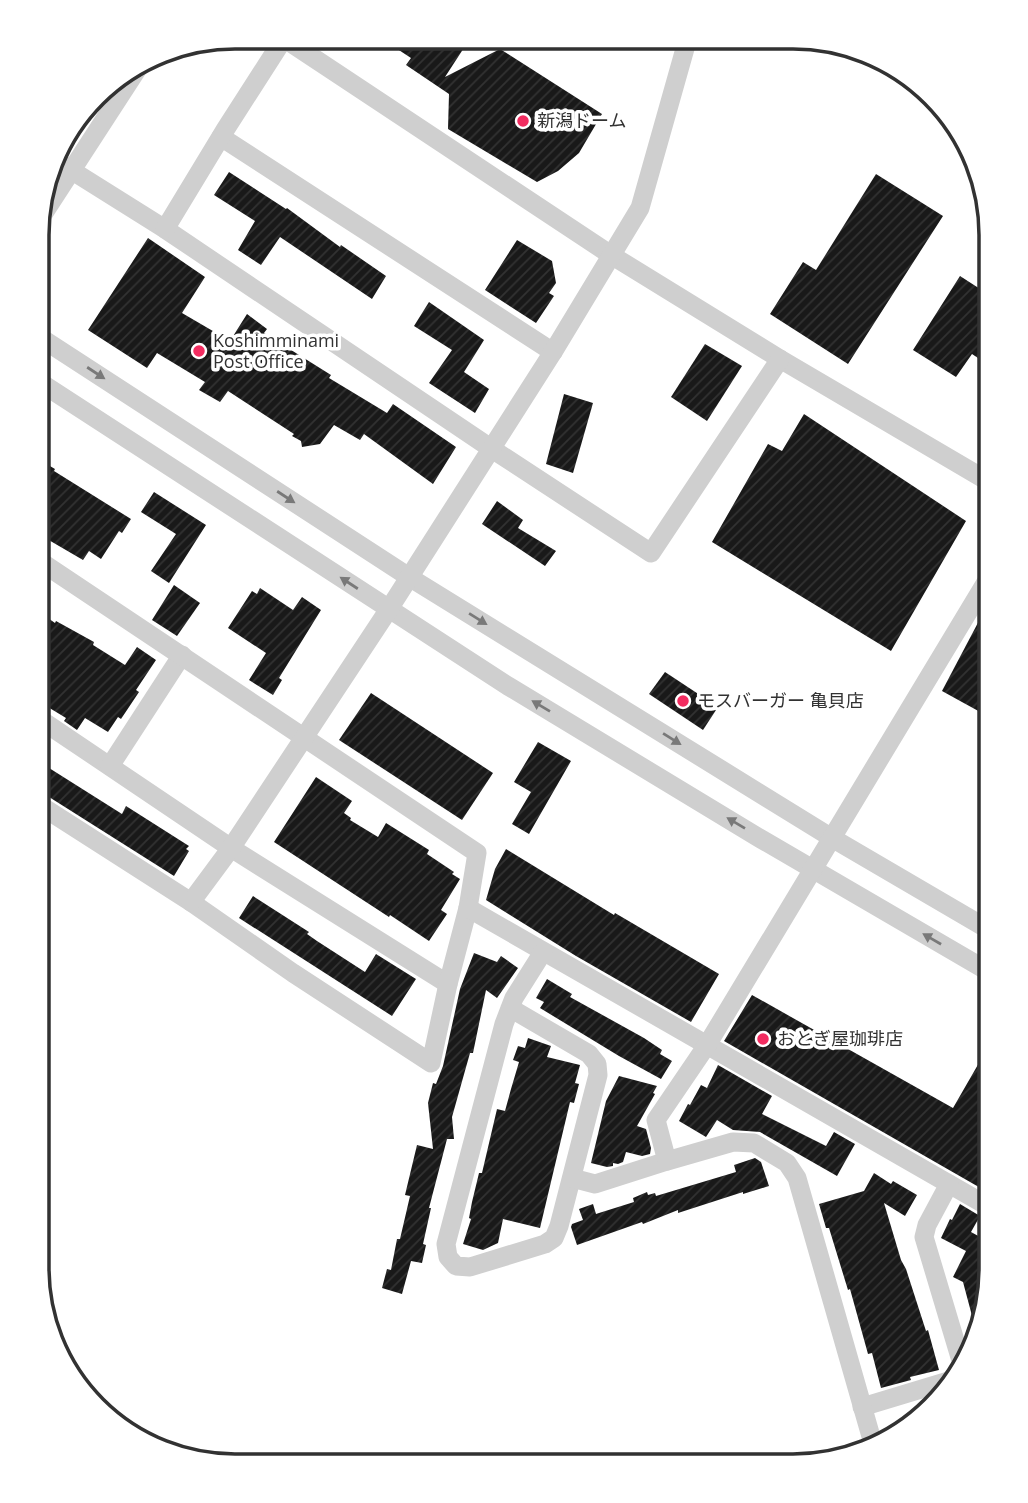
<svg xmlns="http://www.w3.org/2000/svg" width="1028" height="1503" viewBox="0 0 1028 1503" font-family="'Open Sans','Noto Sans JP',sans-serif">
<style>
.building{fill:url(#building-hatch)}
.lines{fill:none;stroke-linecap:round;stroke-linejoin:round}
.minor{stroke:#cfcfcf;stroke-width:19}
.oneway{fill:#797979}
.poi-dot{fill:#f22c60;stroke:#fff;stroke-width:2.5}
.labels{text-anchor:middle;stroke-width:7;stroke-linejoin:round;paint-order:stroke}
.poi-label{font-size:18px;fill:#323232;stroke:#fff;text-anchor:start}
.rim{fill:none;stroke:#323232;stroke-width:3.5}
</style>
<defs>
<pattern id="building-hatch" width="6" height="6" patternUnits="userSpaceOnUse" patternTransform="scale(1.75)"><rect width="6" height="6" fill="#191919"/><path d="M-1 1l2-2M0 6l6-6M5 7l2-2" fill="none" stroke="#323232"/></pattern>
</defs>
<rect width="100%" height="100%" fill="#fff"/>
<g class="building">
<polygon points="379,37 471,37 445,77 500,49 602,114 579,153 558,171 537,182 448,129 449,94 406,65 411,58"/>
<polygon points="229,172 286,209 287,208 340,247 341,245 386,276 372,299 280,237 261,265 238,250 255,221 214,195"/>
<polygon points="876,174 943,216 848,364 770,314 803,262 816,270"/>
<polygon points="148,238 205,277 182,313 230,341 247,314 267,329 264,333 331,375 329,378 387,413 393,404 456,447 433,484 364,434 360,440 334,425 320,444 302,447 301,441 292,436 294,434 228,391 220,402 199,390 205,382 157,353 147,368 88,330"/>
<polygon points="517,240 552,261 556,283 549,293 554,296 536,323 485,290"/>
<polygon points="960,276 991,296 991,324 980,341 990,347 981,360 972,354 956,377 913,350"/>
<polygon points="429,302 484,340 464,372 489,389 475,413 429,383 452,350 414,326"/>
<polygon points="705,344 742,366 707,421 671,397"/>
<polygon points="564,394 593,403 573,473 546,464"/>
<polygon points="804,414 966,521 891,651 712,542 768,444 782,451"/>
<polygon points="38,459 55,469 54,471 131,519 122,533 119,531 101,559 89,551 83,560 47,539 48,536 38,529"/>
<polygon points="154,492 206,525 169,583 151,571 176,534 141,512"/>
<polygon points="497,501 523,520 518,528 556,551 545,566 482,524"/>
<polygon points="174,585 200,603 177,636 152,620"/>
<polygon points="260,588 293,610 302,597 321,610 279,678 282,680 273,695 249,680 266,653 228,628 252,591 257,594"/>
<polygon points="991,598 991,718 942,691"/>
<polygon points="38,611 55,623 56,621 94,642 93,645 125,665 137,647 156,660 136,690 139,692 121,719 118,717 108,732 85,718 77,730 64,721 66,718 38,701"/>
<polygon points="665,672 718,707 703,730 649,694"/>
<polygon points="371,693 493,773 462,820 339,740"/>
<polygon points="538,742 571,761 529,834 512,824 531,792 514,782"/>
<polygon points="38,761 122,814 126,806 189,846 186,849 189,851 174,876 38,790"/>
<polygon points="316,777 352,801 344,813 351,818 350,820 378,837 386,823 429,850 427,854 454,872 452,874 460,879 441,910 447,914 429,941 390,915 389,917 274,842"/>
<polygon points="506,849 614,915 615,913 719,974 691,1022 576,956 486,900 495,869"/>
<polygon points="253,896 309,932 307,934 317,941 365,972 376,954 416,979 392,1016 239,918"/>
<polygon points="474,953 497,962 501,956 518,968 497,998 486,990 473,1053 470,1053 452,1117 454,1139 447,1139 429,1208 431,1208 423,1244 426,1245 422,1263 411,1261 402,1294 382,1288 387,1269 391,1270 397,1239 400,1239 410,1196 405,1195 417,1145 433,1149 428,1103 433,1083 436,1084 443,1066 460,989"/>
<polygon points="547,979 572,994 570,997 644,1038 662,1050 660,1054 672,1061 661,1079 619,1056 540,1008 544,1002 536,998"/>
<polygon points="752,995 953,1108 991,1042 991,1194 724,1041"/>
<polygon points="528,1038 551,1046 547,1057 580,1065 575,1083 579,1084 574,1103 570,1102 540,1228 503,1219 498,1243 483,1250 463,1244 471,1219 469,1218 472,1202 479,1173 482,1173 497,1109 505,1111 511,1089 519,1062 513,1060 518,1046 525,1048"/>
<polygon points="718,1065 772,1096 762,1114 826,1146 834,1132 855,1144 837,1176 760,1132 733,1130 717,1120 706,1137 679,1121 688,1104 690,1105 701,1085 707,1088"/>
<polygon points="619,1076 657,1086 653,1093 655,1094 637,1126 646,1129 651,1148 650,1154 642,1156 626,1152 623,1162 618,1164 613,1163 613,1166 607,1167 591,1163 606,1101"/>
<polygon points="755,1158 761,1162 769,1186 743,1194 743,1192 678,1213 678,1210 643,1224 642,1222 577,1245 571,1227 572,1224 583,1220 579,1209 593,1204 596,1214 599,1213 634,1202 633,1198 647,1192 648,1195 655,1193 656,1196 736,1172 734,1165"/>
<polygon points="874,1173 891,1184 893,1181 917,1195 905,1216 884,1203 901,1260 906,1269 926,1331 928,1330 939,1370 910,1377 911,1380 881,1388 872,1353 868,1354 850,1289 848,1290 829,1228 826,1228 819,1204 864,1191"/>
<polygon points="960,1204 980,1216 971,1232 991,1243 991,1281 975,1327 963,1282 953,1277 966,1251 941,1238 950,1219 952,1220"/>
</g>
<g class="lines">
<g class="minor">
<polyline points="282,37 611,255 780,359 991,483"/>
<polyline points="221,137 553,352"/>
<polyline points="55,160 165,229 492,449 651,553 780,359"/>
<polyline points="38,222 140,65"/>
<polyline points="165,229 225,130 284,38"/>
<polyline points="38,336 409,577 832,838 991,931"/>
<polyline points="38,381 508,686 761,839 991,973"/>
<polyline points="38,718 231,848 448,984"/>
<polyline points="110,766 182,655"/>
<polyline points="38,804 191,902 293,973 431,1063 448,984 468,908 477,853 38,560"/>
<polyline points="191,902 231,848 389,609 553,352 640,208 688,38"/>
<polyline points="468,908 991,1208"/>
<polyline points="510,1008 589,1054 597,1064 598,1075 559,1226 554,1238 545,1244 470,1267 456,1266 448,1257 446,1244 504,1024 514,998 543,952"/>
<polyline points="572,1178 595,1184 667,1161"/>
<polyline points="949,1184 927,1225 924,1237 962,1364"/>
<polyline points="862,1407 958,1378"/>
<polyline points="874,1447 797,1178 787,1163 754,1143 733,1142 667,1161 656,1120 707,1045 991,574"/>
</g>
</g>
<defs><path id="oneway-solid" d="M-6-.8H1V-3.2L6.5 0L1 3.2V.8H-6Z" transform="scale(1.75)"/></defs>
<g class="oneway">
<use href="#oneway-solid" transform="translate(96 373) rotate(33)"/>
<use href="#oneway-solid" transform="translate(286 497) rotate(33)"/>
<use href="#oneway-solid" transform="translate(349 583) rotate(-147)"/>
<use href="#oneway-solid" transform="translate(478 619) rotate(32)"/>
<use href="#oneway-solid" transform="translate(541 706) rotate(-149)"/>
<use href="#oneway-solid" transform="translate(672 739) rotate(32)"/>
<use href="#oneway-solid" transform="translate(736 823) rotate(-149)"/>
<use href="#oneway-solid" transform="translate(932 939) rotate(-150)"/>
</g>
<g class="poi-dot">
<circle cx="523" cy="121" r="7"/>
<circle cx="199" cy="351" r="7"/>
<circle cx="683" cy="701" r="7"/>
<circle cx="763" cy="1039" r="7"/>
</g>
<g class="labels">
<g class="poi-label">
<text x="537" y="127">新潟ドーム</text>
<text x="213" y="347">Koshimminami<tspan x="213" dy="21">Post Office</tspan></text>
<text x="697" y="707">モスバーガー 亀貝店</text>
<text x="777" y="1045">おとぎ屋珈琲店</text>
</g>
</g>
<path d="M0 0H1028V1503H0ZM235 49H793A186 186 0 0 1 979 235V1268A186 186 0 0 1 793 1454H235A186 186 0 0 1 49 1268V235A186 186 0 0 1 235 49Z" fill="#fff" fill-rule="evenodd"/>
<path class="rim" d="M235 49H793A186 186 0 0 1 979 235V1268A186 186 0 0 1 793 1454H235A186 186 0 0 1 49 1268V235A186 186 0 0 1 235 49Z"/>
</svg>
